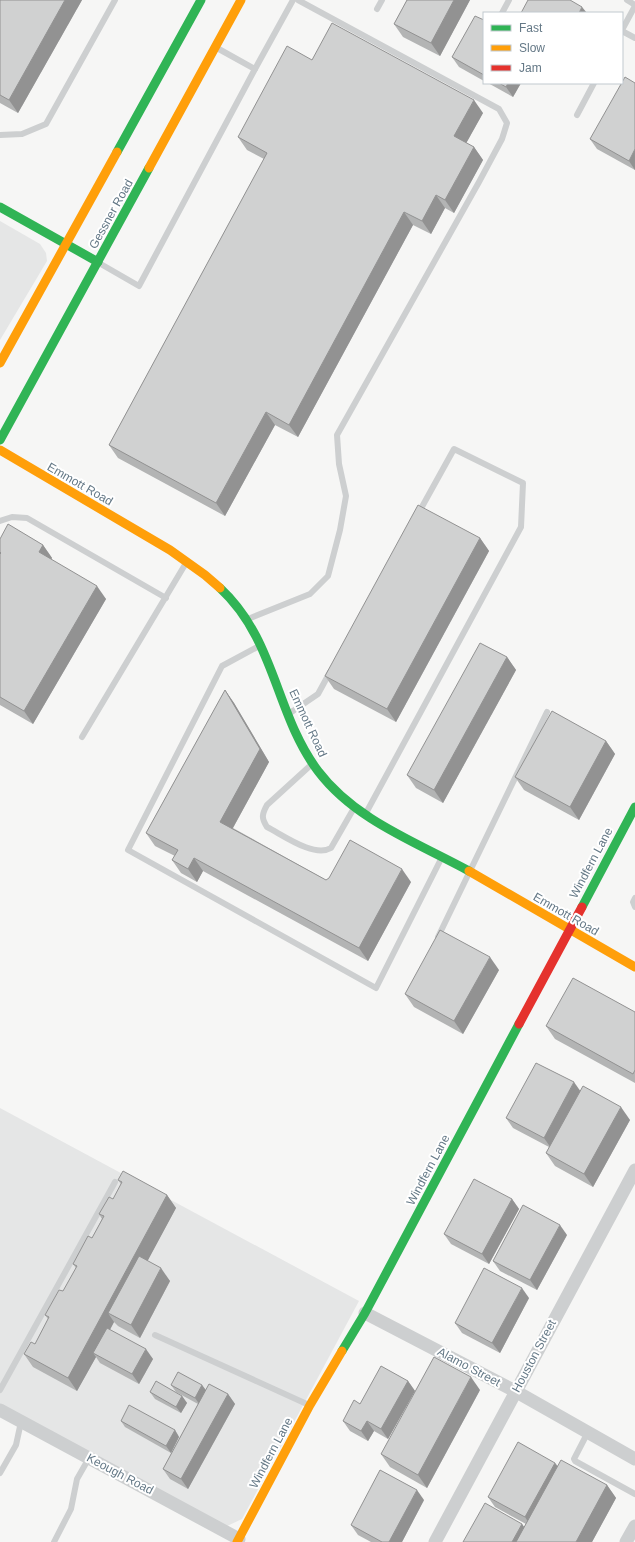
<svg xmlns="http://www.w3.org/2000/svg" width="635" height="1542" viewBox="0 0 635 1542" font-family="Helvetica,sans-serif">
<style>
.built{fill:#e5e6e6}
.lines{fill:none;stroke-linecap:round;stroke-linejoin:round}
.lane{stroke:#cdcfd0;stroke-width:6}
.street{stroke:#cdcfd0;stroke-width:13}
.fast{stroke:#30b455;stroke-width:9}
.slow{stroke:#ff9f0a;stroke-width:9}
.jam{stroke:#e5322d;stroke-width:9}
.wall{fill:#b3b4b4}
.shaded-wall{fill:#929292}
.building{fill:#d0d1d1;stroke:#929292}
.labels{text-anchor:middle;stroke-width:4;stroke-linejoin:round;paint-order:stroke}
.street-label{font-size:12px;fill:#647886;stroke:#fff}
</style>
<rect width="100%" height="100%" fill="#f6f6f5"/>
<g class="built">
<polygon points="0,221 40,244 46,253 47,261 0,340"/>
<polygon points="0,1108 359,1301 242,1519 225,1527 0,1404"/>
</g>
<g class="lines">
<g class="lane">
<polyline points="627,0 635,5"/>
<polyline points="377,9 382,0"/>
<polyline points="502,13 509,0"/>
<polyline points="622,30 635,6"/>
<polyline points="622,31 635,38"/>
<polyline points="255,69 293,0"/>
<polyline points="577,115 594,83"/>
<polyline points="0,135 22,134 46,124 115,0"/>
<polyline points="99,263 139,286 255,69 217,48"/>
<polyline points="0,521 12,517 27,518 166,598"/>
<polyline points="248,619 310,594 328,576 340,530 346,496 339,464 337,435 479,182 502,139 507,123 499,109 298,0"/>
<polyline points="261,645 222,666 128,850 376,988 441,859"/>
<polyline points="290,713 318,694 330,672"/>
<polyline points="82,737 186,563"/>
<path d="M312 764 267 805C262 814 261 818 267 827 283 835 314 858 331 848L354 808"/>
<polyline points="366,813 521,527 523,483 454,449 418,514"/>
<polyline points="635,898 633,902 635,907"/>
<polyline points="438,937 547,712"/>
<polyline points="155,1335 309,1405"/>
<polyline points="0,1390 115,1182"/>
<polyline points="588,1432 574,1459 575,1461 635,1494"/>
<polyline points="0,1473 16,1445 21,1422"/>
<polyline points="54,1542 71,1509 77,1479 89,1458"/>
</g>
<g class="street">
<polyline points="365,1313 515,1391 635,1459"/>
<polyline points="0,1410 239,1539"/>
<polyline points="435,1542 635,1170"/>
<polyline points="626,1542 635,1526"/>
</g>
<g class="fast">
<polyline points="117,152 201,0"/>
<polyline points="0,207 98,262"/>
<polyline points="0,440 149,168"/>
<path d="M220 588C276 640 275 714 318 771 355 820 416 842 469 871"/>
<polyline points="582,907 635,807"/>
<polyline points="342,1351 365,1313 519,1024"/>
</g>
<g class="slow">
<polyline points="149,168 241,0"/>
<polyline points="0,363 117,152"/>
<polyline points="0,450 170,550 205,575 220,588"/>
<polyline points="469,871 635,967"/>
<polyline points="237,1542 310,1405 342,1351"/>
</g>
<polyline class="jam" points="519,1024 582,907"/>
</g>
<g class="wall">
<polygon points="0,0 82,0 18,113 0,103"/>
<polygon points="407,0 470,0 440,56 403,37 394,24"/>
<polygon points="484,20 484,81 459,67 452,57"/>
<polygon points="312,60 483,113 466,143 474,147 483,160 454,213 445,208 431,234 413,225 298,437 275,425 225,516 118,458 109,445 264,159 247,150 238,137"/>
<polygon points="488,83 521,83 513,97"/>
<polygon points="635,83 635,170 597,149 590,139"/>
<polygon points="480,538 489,551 396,722 334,689 325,676"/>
<polygon points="0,539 43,545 52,558 51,559 106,599 33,724 0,705"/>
<polygon points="507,657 516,670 443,803 416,788 407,775"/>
<polygon points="225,690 234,703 269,762 233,828 326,880 411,882 368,961 203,871 197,882 181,873 172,860 175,856 155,846 146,833"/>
<polygon points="606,741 615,754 579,820 524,790 515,777"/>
<polygon points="499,970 463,1034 414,1007 405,994"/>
<polygon points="635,1012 635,1083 555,1039 546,1026"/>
<polygon points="580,1092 630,1120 593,1187 555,1166 546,1153 549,1147 513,1128 506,1118"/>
<polygon points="118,1180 167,1195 176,1208 147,1261 170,1281 140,1338 118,1326 114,1322 110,1330 153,1359 139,1384 100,1363 96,1357 77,1391 33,1367 24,1354 35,1344 48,1319 45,1315 63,1291 76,1268 73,1264 92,1238 102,1219 99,1214 113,1199 121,1184"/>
<polygon points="512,1199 519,1209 489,1264 451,1244 444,1234"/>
<polygon points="567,1235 537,1290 500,1271 493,1261"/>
<polygon points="529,1298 500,1353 462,1333 455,1323"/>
<polygon points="408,1381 415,1391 388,1439 374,1431 368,1441 350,1431 343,1421 360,1404"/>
<polygon points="171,1385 202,1385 206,1390 228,1394 235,1404 188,1489 170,1479 163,1469 198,1404 176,1392"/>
<polygon points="480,1390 427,1488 390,1467 381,1454"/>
<polygon points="150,1392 182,1396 187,1403 181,1413 155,1399"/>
<polygon points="121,1421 175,1430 179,1437 171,1453 125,1427"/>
<polygon points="555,1463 558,1466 607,1485 616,1498 592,1542 463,1542 522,1524 524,1527 526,1524 495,1507 488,1497"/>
<polygon points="424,1500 402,1542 371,1542 358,1535 351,1525"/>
</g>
<g class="shaded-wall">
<polygon points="65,0 82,0 18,113 9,100"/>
<polygon points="454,0 470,0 440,56 431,43"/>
<polygon points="582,7 587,13 579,13"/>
<polygon points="508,83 521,83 513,97 506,87"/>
<polygon points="474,100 483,113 463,149 454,136"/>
<polygon points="474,147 483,160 454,213 445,200"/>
<polygon points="635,149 635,170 629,161"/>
<polygon points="436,195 445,208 431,234 422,221"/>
<polygon points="404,212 413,225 298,437 289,425"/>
<polygon points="266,412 275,425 225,516 216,503"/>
<polygon points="480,538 489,551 396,722 387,709"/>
<polygon points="43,545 52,558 48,565 39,552"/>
<polygon points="97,586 106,599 33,724 24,711"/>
<polygon points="507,657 516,670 443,803 434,790"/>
<polygon points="225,690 234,703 269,762 229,835 220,822"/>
<polygon points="606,741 615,754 579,820 570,807"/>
<polygon points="194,858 203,871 197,882 188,869"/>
<polygon points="402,869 411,882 368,961 359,948"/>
<polygon points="490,957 499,970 463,1034 454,1021"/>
<polygon points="574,1082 581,1092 551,1148 544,1138"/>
<polygon points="621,1107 630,1120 593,1187 584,1174"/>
<polygon points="167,1195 176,1208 117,1318 108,1313 114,1322 96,1355 93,1353 96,1357 77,1391 68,1378"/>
<polygon points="512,1199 519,1209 489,1264 482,1254"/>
<polygon points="560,1225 567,1235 537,1290 530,1280"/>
<polygon points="161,1268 170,1281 140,1338 131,1325"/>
<polygon points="522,1288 529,1298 500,1353 492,1343"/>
<polygon points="146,1349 153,1359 139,1384 132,1374"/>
<polygon points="471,1377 480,1390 427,1488 418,1475"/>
<polygon points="408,1381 415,1391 388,1439 381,1429"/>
<polygon points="202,1385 207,1392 200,1405 195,1398"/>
<polygon points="228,1394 235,1404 188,1489 181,1479"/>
<polygon points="182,1396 187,1403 181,1413 176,1407"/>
<polygon points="367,1421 374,1431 368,1441 361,1431"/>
<polygon points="175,1430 179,1437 171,1453 166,1446"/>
<polygon points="555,1463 562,1473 532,1528 525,1517"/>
<polygon points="607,1485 616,1498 592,1542 576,1542"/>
<polygon points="417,1490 424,1500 402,1542 389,1542"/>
<polygon points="522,1524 529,1534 525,1542 512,1542"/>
</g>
<g class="building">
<polygon points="0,0 65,0 9,100 0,95"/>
<polygon points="407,0 454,0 431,43 394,24"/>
<polygon points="528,0 570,0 582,7 579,13 521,13"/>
<polygon points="475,16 484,20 484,75 452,57"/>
<polygon points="332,23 474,100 454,136 474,147 445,200 436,195 422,221 404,212 289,425 266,412 216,503 109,445 267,153 238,137 287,46 312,60"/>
<polygon points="625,77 635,83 635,149 629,161 590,139"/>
<polygon points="499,83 508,83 506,87"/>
<polygon points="418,505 480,538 387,709 325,676"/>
<polygon points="8,524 43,545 39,552 97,586 24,711 0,697 0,554 1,553 0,552 0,539"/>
<polygon points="480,643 507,657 434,790 407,775"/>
<polygon points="225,690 260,749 220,822 326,880 329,878 350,840 402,869 359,948 194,858 188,869 172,860 178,850 146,833"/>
<polygon points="552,711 606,741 570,807 515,777"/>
<polygon points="440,930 490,957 454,1021 405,994"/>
<polygon points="573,978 635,1012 635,1070 633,1074 546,1026"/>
<polygon points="536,1063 574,1082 544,1138 506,1118"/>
<polygon points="583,1086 621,1107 584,1174 546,1153"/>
<polygon points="123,1171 167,1195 68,1378 24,1354 31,1342 35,1344 49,1317 45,1315 59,1290 63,1291 77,1266 73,1264 88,1236 92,1238 104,1216 99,1214 109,1197 113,1199 122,1182 118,1180"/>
<polygon points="474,1179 512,1199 482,1254 444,1234"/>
<polygon points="523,1205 560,1225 530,1280 493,1261"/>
<polygon points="139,1256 161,1268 131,1325 108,1313"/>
<polygon points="484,1268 522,1288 492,1343 455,1323"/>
<polygon points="107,1328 146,1349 132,1374 93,1353"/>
<polygon points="434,1357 471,1377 418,1475 381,1454"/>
<polygon points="381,1366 408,1381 381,1429 367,1421 361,1431 343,1421 354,1400 360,1404"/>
<polygon points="178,1372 202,1385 195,1398 171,1385"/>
<polygon points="156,1381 182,1396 176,1407 150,1392"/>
<polygon points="209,1384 228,1394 181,1479 163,1469"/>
<polygon points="129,1405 175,1430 166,1446 121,1421"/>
<polygon points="518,1442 555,1463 525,1517 488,1497"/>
<polygon points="561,1460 607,1485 576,1542 516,1542"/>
<polygon points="380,1470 417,1490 389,1542 382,1542 351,1525"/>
<polygon points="485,1503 522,1524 512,1542 463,1542"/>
</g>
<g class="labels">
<g class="street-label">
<text transform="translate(111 214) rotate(-61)" y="4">Gessner Road</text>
<text transform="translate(80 484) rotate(30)" y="4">Emmott Road</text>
<text transform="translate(308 723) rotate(65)" y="4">Emmott Road</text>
<text transform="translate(591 863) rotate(-62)" y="4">Windfern Lane</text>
<text transform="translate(566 914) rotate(30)" y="4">Emmott Road</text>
<text transform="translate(428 1170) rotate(-62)" y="4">Windfern Lane</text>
<text transform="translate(534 1356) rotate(-62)" y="4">Houston Street</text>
<text transform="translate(469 1367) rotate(28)" y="4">Alamo Street</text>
<text transform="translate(271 1453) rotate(-62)" y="4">Windfern Lane</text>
<text transform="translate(120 1474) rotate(28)" y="4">Keough Road</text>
</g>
</g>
<rect x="483" y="12" width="140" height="72" fill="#ffffff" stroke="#c1c9cf"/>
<rect x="491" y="25" width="20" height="6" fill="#30b455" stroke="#c1c9cf"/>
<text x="519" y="32" font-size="12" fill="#647886">Fast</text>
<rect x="491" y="45" width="20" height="6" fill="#ff9f0a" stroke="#c1c9cf"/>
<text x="519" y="52" font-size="12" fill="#647886">Slow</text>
<rect x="491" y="65" width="20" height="6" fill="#e5322d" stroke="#c1c9cf"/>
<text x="519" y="72" font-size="12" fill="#647886">Jam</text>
</svg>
